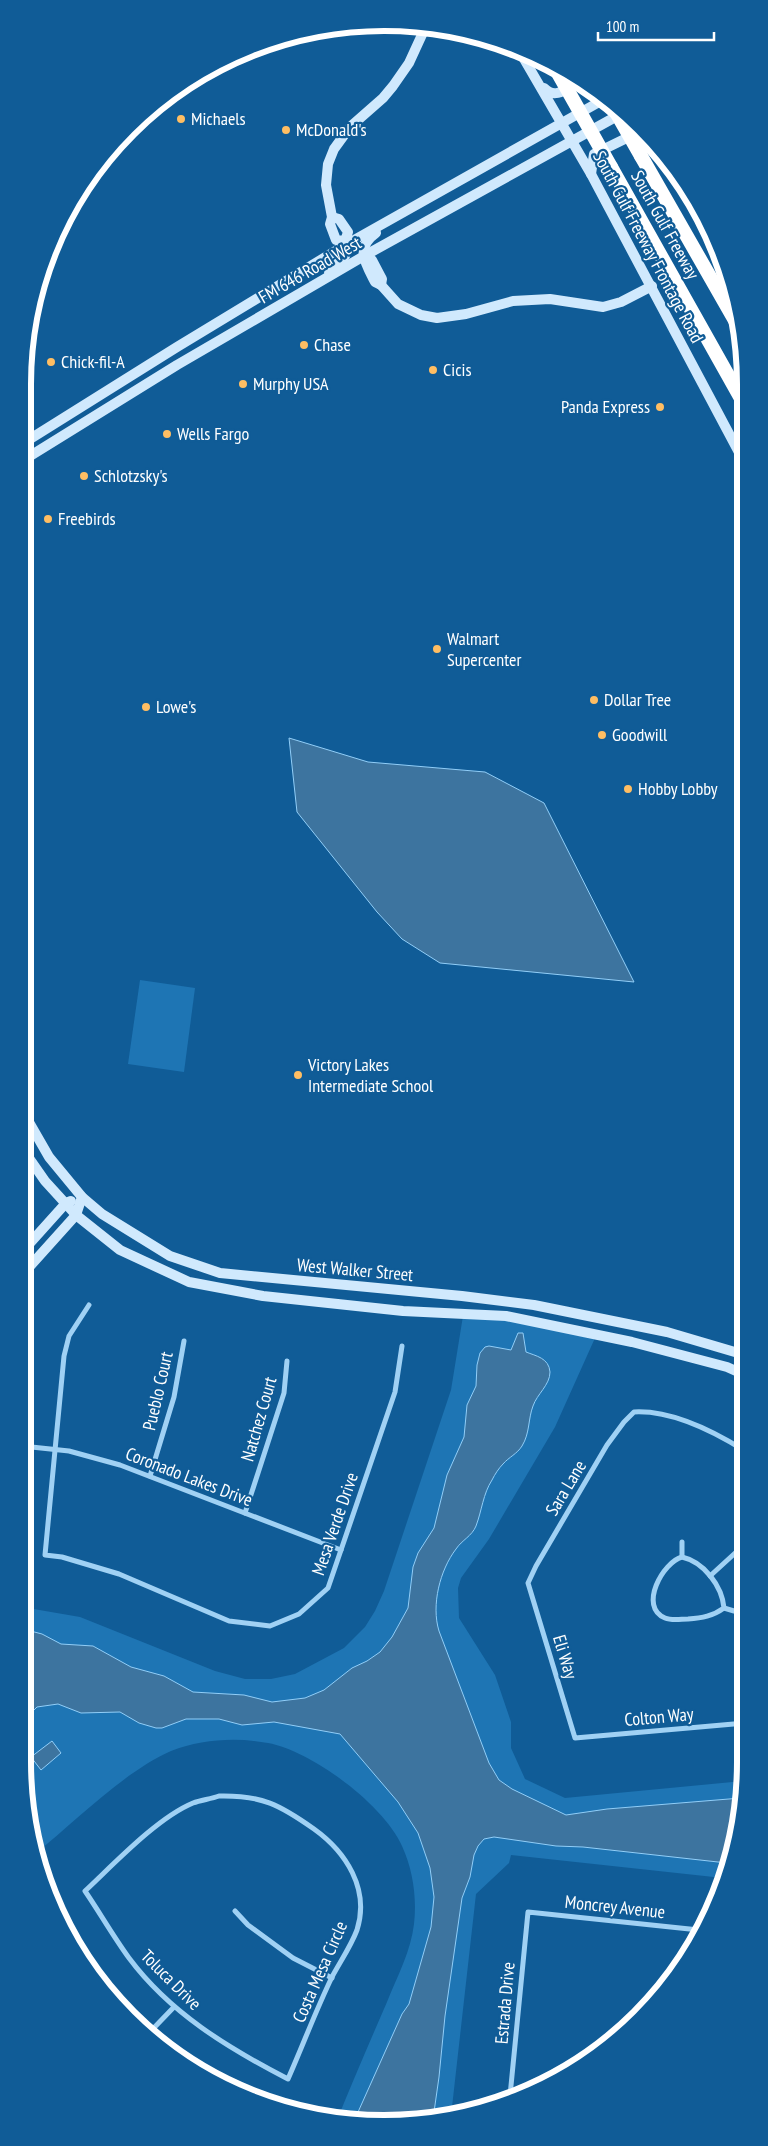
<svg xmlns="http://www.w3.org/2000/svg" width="768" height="2146" viewBox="0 0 768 2146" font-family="'PT Sans Narrow',sans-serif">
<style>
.green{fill:#1e75b4}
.water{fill:#3d749f;stroke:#91cef8}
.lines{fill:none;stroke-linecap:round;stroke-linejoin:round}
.street{stroke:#a0d1f4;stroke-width:5}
.secondary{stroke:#d0e9fd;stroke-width:10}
.highway{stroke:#fff;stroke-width:14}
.highway-bridge{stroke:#fff;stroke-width:14}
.poi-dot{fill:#ffbe63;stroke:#105c97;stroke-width:2}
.labels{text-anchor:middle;stroke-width:4.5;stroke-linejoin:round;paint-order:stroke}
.poi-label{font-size:18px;fill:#fff;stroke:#105c97;text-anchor:start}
.street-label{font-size:18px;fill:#fff;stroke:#105c97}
.rim{fill:none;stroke:#fff;stroke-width:6}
</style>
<rect width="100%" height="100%" fill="#105c97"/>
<g class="green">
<polygon points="140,980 195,988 184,1072 128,1064"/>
<path d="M463 1316 503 1319 595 1338 555 1427 489 1539 461 1578 458 1588 459 1618 495 1675 511 1722V1748L525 1779 565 1798 743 1781 733 1855 723 1878 511 1855 509 1863 476 1894 451 2116 408 2123 337 2120C353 2081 370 2041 387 2002 397 1977 411 1951 414 1924 417 1898 413 1870 402 1846 384 1805 312 1751 268 1743 236 1737 202 1739 171 1751 125 1771 76 1821 36 1853L29 1832 23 1762 22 1607 80 1617 215 1671 245 1679H271L295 1674 344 1648 365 1627 375 1611 384 1591 451 1390Z"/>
</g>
<g class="water">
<polygon points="289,738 368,762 485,772 544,803 634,982 440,963 402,939 377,912 297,812"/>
<path d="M518 1333H523L526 1352C536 1356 549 1358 550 1372 550 1385 537 1394 533 1406 528 1419 530 1433 522 1446 517 1454 509 1457 503 1464 499 1468 495 1474 492 1480 483 1494 482 1510 476 1526 472 1536 462 1540 456 1549 440 1570 431 1605 439 1631L489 1763 499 1780 512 1789 566 1815 607 1809 741 1798 733 1855 730 1863 718 1862 583 1847 556 1846 494 1837 484 1839 478 1846 474 1855 470 1877 462 1898 445 2016 439 2077 433 2119 408 2123 354 2121 402 2014 409 2004 431 1927 434 1897 430 1868 418 1833 398 1802 340 1734 274 1722 242 1725 219 1719H186L162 1728H156L139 1723 120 1712 81 1713 58 1704 37 1707 23 1721V1629L42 1634 61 1644 93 1646 131 1667 164 1676 193 1692 244 1695 272 1702 305 1698 324 1690 352 1668 367 1661 380 1652 392 1637 408 1608 413 1567 418 1553 434 1528 447 1475 464 1437 467 1405 476 1386 477 1365 480 1353 485 1347 489 1346 511 1350Z"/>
<polygon points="52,1741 61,1753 41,1770 31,1757"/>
</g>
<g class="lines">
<g class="street">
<polyline points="89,1305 69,1336 64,1356 45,1555 62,1557 119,1574 229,1621 270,1626 299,1614 328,1588 395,1392 402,1346"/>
<polyline points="736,1371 745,1349"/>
<polyline points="22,1446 69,1451 120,1465 341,1550"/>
<path d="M745 1451C713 1431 672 1410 634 1412L624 1422 607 1445 536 1566 528 1583 575 1738 745 1723"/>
<polyline points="150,1476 174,1397 184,1341"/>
<polyline points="245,1513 284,1393 287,1361"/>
<polyline points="682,1542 682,1557"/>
<path d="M682 1557C704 1562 722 1586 724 1608 713 1616 702 1618 688 1619 681 1619 672 1621 665 1618 638 1607 663 1562 682 1557Z"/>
<polyline points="710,1576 745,1544"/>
<polyline points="724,1608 734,1611"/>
<path d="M219 1796C262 1795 280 1805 314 1829 346 1852 370 1889 357 1930 351 1946 340 1962 332 1977 316 2010 303 2045 288 2079 228 2048 170 2013 129 1958 113 1936 100 1913 85 1891 114 1864 157 1818 193 1803 201 1800 211 1799 219 1796Z"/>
<polyline points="235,1911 248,1925 293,1958 332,1978"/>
<polyline points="623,2032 623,2028"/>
<polyline points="148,2034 174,2007"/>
<polyline points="510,2096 528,1912 699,1930"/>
</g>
<g class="secondary">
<polyline points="520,52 591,174 743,460"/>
<path d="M544 88C555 100 566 89 578 82"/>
<polyline points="591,174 594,154 639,132"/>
<path d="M376 233C355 248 365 263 375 282L381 285 398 304 421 315 437 318 466 314 513 301 550 299 603 307 621 302 652 286"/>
<polyline points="345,241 336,240 330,224 332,217 326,185 328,164 334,149 350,127 383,98 393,86 409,63 426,26"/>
<polyline points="366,258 372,260 382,279 381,285"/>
<polyline points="329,272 345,256 348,248 345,241 348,232 339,219 332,217"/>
<polyline points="22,444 177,347 347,244 601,101"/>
<polyline points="22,461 177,365 364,256 619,115"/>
<polyline points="22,1110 49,1157 82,1197 102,1214 170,1256 220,1273 462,1296 534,1305 667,1332 745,1355"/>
<polyline points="22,1148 45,1181 76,1215 120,1250 189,1282 263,1296 403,1311 506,1316 632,1342 727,1367 745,1375"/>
<polyline points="22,1252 66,1203 71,1201"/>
<polyline points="22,1275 76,1215 82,1197"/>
</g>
<g class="highway">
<polyline points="641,156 741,331"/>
<polyline points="611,167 743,402"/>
</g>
<g class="highway-bridge">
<polyline points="554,66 611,167"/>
<polyline points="617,114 641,156"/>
</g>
</g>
<g class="poi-dot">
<circle cx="181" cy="119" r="5"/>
<circle cx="286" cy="130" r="5"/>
<circle cx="304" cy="345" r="5"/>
<circle cx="51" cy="362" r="5"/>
<circle cx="433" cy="370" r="5"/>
<circle cx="243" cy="384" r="5"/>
<circle cx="660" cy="407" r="5"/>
<circle cx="167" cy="434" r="5"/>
<circle cx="84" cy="476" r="5"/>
<circle cx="48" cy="519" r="5"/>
<circle cx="437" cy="649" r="5"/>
<circle cx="594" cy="700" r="5"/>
<circle cx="146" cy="707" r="5"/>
<circle cx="602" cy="735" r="5"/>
<circle cx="628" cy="789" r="5"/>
<circle cx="298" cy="1075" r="5"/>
</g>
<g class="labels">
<g class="poi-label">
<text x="191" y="125">Michaels</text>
<text x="296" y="136">McDonald's</text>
<text x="314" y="351">Chase</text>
<text x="61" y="368">Chick-fil-A</text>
<text x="443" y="376">Cicis</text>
<text x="253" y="390">Murphy USA</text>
<text x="650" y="413" text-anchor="end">Panda Express</text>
<text x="177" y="440">Wells Fargo</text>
<text x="94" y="482">Schlotzsky's</text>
<text x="58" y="525">Freebirds</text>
<text x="447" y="645">Walmart<tspan x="447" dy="21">Supercenter</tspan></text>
<text x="604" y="706">Dollar Tree</text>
<text x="156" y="713">Lowe's</text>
<text x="612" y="741">Goodwill</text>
<text x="638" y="795">Hobby Lobby</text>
<text x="308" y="1071">Victory Lakes<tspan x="308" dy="21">Intermediate School</tspan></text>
</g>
<g class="street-label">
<text transform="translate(665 225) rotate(61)" y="6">South Gulf Freeway</text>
<text transform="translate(648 247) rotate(62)" y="6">South Gulf Freeway Frontage Road</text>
<text transform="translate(310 270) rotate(-30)" y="6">FM 646 Road West</text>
<text transform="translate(355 1270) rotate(5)" y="6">West Walker Street</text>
<text transform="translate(158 1391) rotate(-77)" y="6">Pueblo Court</text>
<text transform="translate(259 1419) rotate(-74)" y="6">Natchez Court</text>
<text transform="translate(189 1477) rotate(21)" y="6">Coronado Lakes Drive</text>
<text transform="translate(566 1488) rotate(-59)" y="6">Sara Lane</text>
<text transform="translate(335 1524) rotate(-71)" y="6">Mesa Verde Drive</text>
<text transform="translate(565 1657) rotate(73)" y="6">Eli Way</text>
<text transform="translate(659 1717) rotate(-5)" y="6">Colton Way</text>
<text transform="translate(615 1907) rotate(6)" y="6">Moncrey Avenue</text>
<text transform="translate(320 1972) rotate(-66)" y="6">Costa Mesa Circle</text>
<text transform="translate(171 1980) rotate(45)" y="6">Toluca Drive</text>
<text transform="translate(505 2003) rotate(-85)" y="6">Estrada Drive</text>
</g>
</g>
<path d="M0 0H768V2146H0ZM384 31H384A353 353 0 0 1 737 384V1762A353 353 0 0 1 384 2115H384A353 353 0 0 1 31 1762V384A353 353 0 0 1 384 31Z" fill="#105c97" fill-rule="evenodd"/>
<path class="rim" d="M384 31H384A353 353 0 0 1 737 384V1762A353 353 0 0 1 384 2115H384A353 353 0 0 1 31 1762V384A353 353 0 0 1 384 31Z"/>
<path d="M598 32v8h116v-8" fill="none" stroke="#ffffff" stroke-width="2.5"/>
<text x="606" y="32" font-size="15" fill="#ffffff" stroke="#105c97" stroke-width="4" paint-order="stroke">100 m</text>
</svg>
